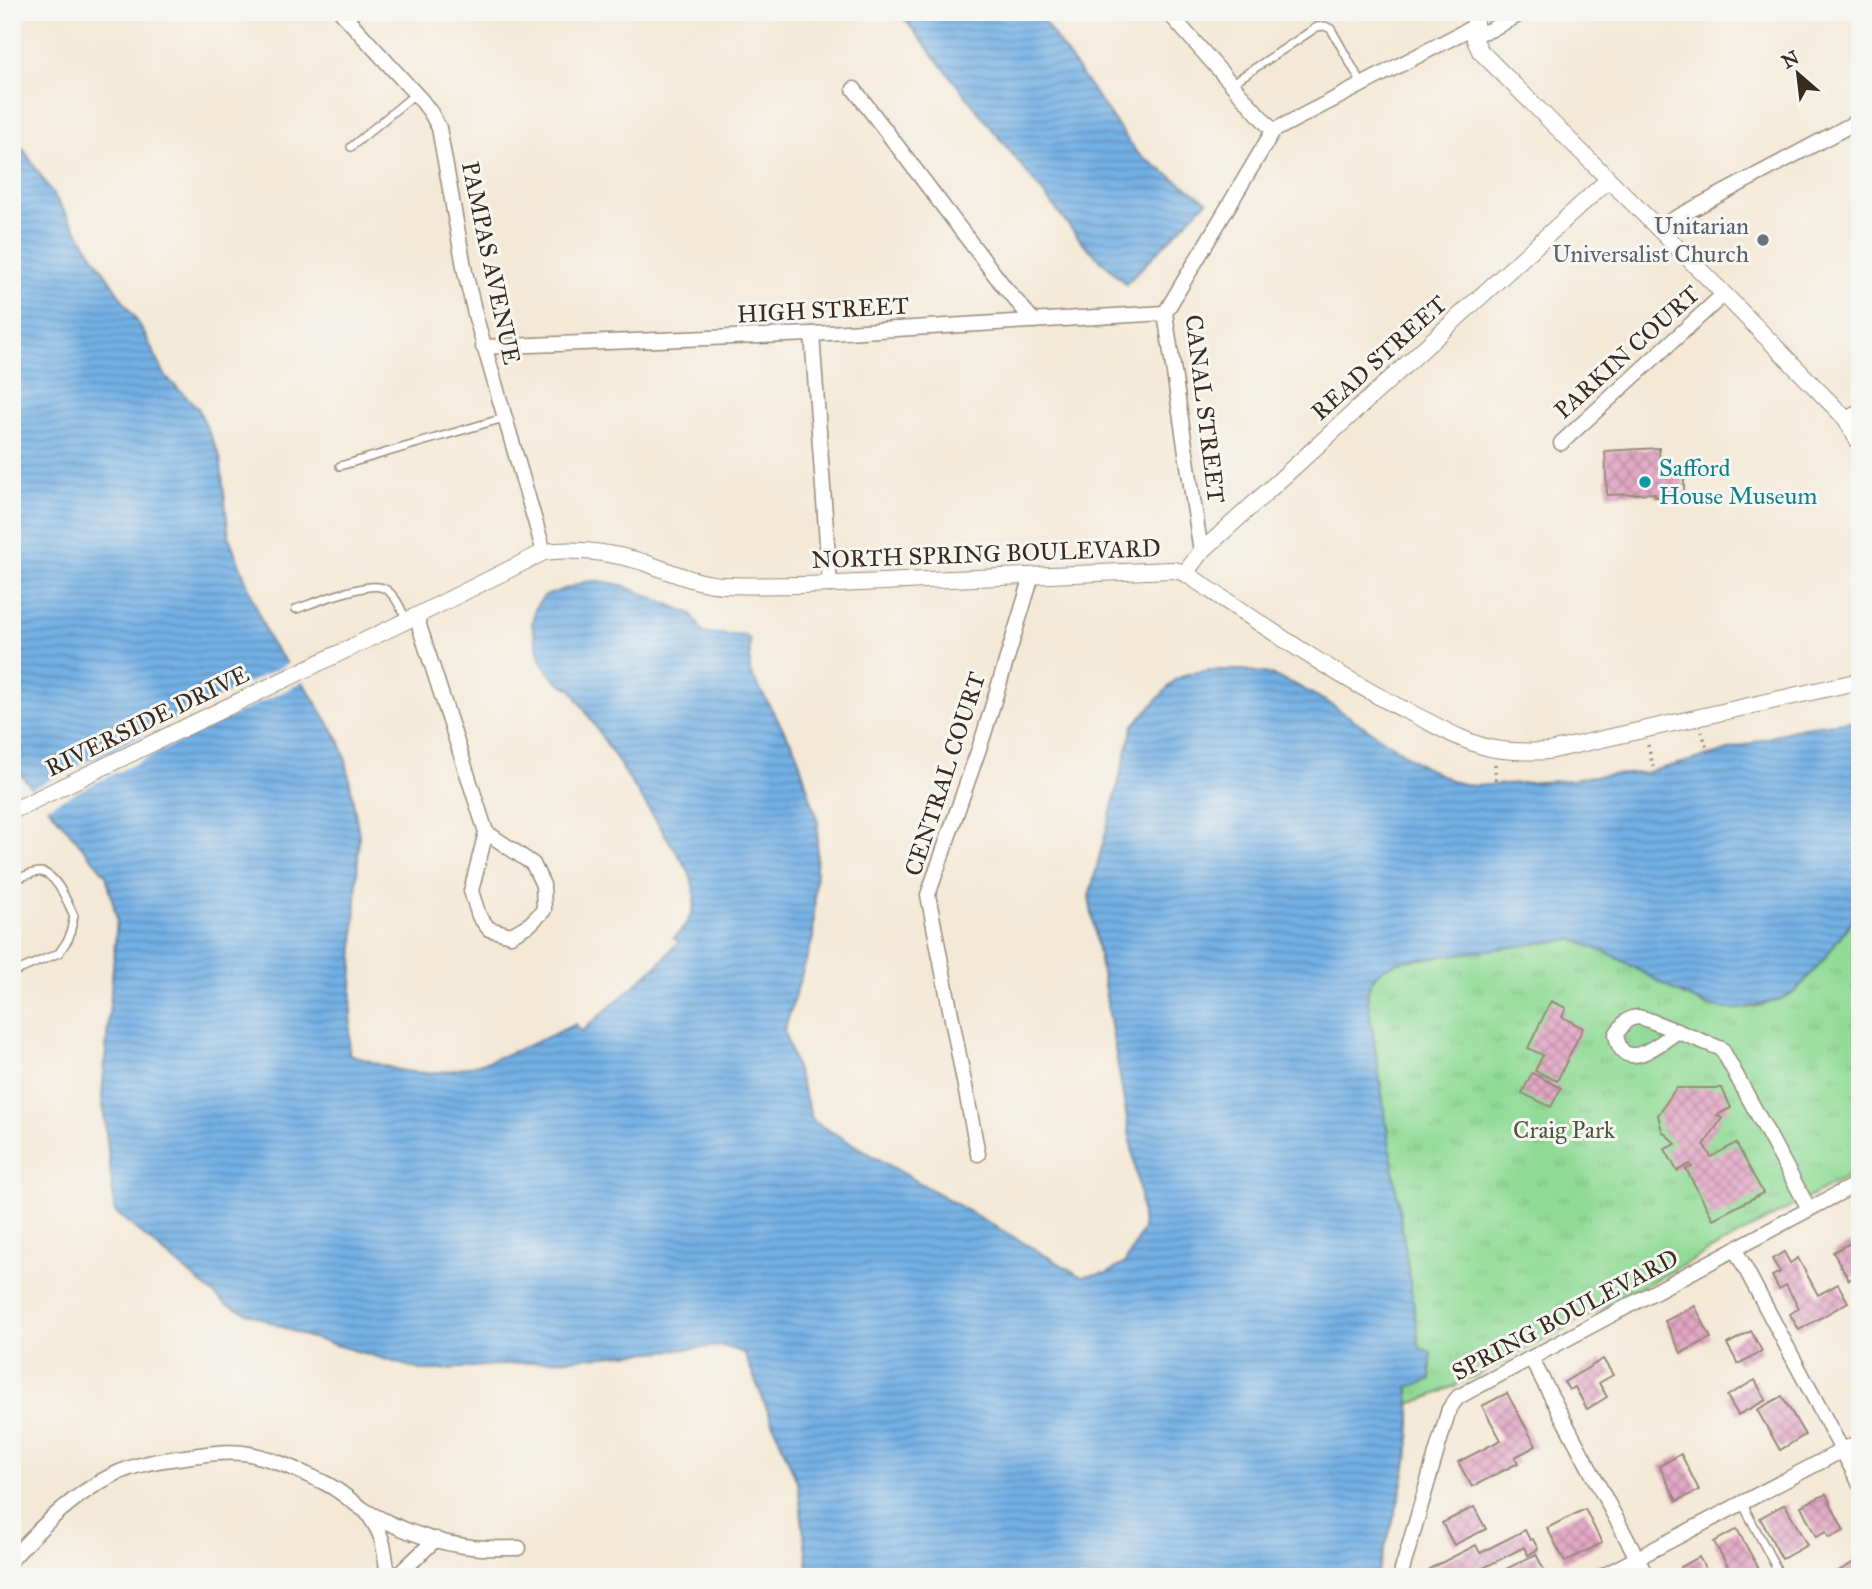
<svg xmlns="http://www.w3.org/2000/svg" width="1872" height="1589" viewBox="0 0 1872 1589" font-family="'IM FELL Great Primer',serif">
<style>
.park{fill:url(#park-tufts);stroke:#66825a;stroke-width:2}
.water{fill:url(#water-rules);stroke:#576d82;stroke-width:2}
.pier{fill:#f4e9d7}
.building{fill:url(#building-cross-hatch)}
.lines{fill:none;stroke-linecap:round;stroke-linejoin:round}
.service-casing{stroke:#988a7a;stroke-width:10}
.minor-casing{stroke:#988a7a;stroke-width:17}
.tertiary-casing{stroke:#988a7a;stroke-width:18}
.path{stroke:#988a7a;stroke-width:3.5;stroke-dasharray:2 5;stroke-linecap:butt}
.service{stroke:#fff;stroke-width:7}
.minor{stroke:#fff;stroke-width:14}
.tertiary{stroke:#fff;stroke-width:16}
.worship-dot{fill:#6b7280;stroke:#f6f6f2;stroke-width:2.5}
.culture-dot{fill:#0f9aa8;stroke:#f6f6f2;stroke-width:2.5}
.labels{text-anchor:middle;stroke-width:6;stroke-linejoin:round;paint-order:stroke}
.worship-label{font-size:24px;fill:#5b616d;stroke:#f6f6f2;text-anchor:end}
.street-label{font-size:24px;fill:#3b2a1e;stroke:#f6f6f2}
.culture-label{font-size:24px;fill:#0d838f;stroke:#f6f6f2;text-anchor:start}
.park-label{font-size:24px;fill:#50563c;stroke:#f6f6f2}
</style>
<defs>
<pattern id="park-tufts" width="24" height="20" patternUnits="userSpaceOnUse" patternTransform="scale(1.75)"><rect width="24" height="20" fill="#91db97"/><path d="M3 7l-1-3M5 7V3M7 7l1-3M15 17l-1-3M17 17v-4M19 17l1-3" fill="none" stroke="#7ebc82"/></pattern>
<pattern id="water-rules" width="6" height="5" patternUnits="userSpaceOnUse" patternTransform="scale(1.75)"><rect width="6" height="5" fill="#73b0e5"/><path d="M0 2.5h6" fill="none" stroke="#608fb9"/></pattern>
<pattern id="building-cross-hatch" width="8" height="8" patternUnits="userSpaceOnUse" patternTransform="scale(1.75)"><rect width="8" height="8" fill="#e2a5c4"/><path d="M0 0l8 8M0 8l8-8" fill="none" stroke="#b8879f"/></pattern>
</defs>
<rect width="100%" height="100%" fill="#f6f6f2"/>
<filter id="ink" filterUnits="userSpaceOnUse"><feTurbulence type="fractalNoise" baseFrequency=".0143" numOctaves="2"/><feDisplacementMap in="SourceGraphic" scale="14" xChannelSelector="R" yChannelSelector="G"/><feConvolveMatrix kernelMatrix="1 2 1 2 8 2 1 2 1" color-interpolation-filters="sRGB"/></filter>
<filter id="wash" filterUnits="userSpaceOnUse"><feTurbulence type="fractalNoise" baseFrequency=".00686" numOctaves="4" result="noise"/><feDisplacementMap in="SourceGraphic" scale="28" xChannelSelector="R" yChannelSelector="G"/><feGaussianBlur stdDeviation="1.57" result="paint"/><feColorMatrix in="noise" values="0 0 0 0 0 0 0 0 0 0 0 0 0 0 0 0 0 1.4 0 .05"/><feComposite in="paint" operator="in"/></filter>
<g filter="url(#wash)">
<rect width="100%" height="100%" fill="#f4e9d7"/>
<path class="park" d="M1860 909V1170L1480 1374 1437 1394 1410 1404 1408 1386 1431 1353 1420 1349 1368 1001C1366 980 1378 969 1397 962L1572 939 1612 955 1681 994 1706 1005 1759 1006 1778 1000 1795 992 1825 958Z"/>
<g class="water">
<polygon points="899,12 1037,12 1137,153 1207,201 1126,284 1082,242"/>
<path d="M12 132 142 329 166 377 198 408 220 457 229 537 270 642 308 690 339 740 346 760 359 835 349 1054C369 1060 391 1070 412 1072 465 1078 529 1045 576 1024L581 1032 659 964 679 941 674 938C696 916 700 899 688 870L571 689 558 682 549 673 540 659 532 624 535 608 544 596 585 582 598 581 622 585 692 614 703 633 745 636 750 639V672L796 751 818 822 813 938 784 1031 813 1121 1081 1276 1107 1273 1125 1263 1143 1229 1140 1195 1089 897 1133 726 1175 680 1187 674 1211 670H1243L1269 674 1296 685 1329 703 1424 767 1455 782 1473 786 1571 780 1592 776 1644 773 1716 754 1803 727 1860 720V909L1825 958 1795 992 1778 1000 1741 1009H1722L1706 1005 1681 994 1612 955 1572 939 1397 962C1378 969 1366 980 1368 1001L1420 1348 1431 1352V1380L1408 1387C1409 1399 1412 1412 1411 1424 1409 1477 1391 1527 1376 1577H809L798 1484 744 1353 723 1346 425 1371 305 1336 227 1305 115 1212 102 1097 117 919 106 875 16 769 12 762Z"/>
</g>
<polygon class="pier" points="291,662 305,681 44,808 31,789"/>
<g id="blocks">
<g class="building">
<polygon points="1659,448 1660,471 1684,470 1684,496 1655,497 1655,493 1607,495 1605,451"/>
<polygon points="1551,1001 1566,1008 1562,1017 1583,1028 1557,1081 1535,1071 1543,1055 1528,1048"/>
<polygon points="1532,1073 1561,1088 1551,1107 1522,1093"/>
<polygon points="1676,1088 1722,1088 1731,1108 1717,1115 1722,1118 1704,1145 1711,1157 1736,1143 1763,1193 1713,1219 1686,1169 1692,1167 1690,1164 1677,1171 1665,1149 1676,1144 1662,1131 1658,1115"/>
<polygon points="1850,1243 1853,1247 1860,1243 1860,1274 1849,1280 1833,1252"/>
<polygon points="1784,1252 1790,1263 1798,1258 1818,1295 1838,1284 1848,1302 1799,1330 1790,1314 1799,1308 1786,1285 1779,1289 1772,1276 1780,1272 1772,1259"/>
<polygon points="1695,1306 1711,1338 1681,1353 1665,1321"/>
<polygon points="1751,1331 1762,1351 1738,1364 1727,1344"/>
<polygon points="1603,1359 1613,1375 1599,1383 1607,1397 1587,1409 1575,1387 1569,1390 1564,1382"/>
<polygon points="1755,1380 1766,1400 1738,1415 1727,1396"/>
<polygon points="1507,1393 1536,1446 1515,1457 1518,1463 1472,1487 1458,1462 1501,1440 1482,1406"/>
<polygon points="1782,1396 1805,1435 1780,1450 1757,1410"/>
<polygon points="1681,1454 1699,1490 1677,1501 1659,1466"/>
<polygon points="1826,1494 1844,1531 1829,1538 1826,1532 1816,1537 1801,1506"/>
<polygon points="1785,1504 1807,1545 1782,1559 1760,1518"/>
<polygon points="1474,1507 1486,1529 1454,1545 1442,1523"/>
<polygon points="1585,1509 1602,1543 1565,1562 1547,1528"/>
<polygon points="1737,1529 1759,1569 1745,1577 1734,1577 1714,1542"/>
<polygon points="1525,1530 1530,1540 1533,1539 1538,1549 1528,1555 1524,1547 1466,1577 1432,1577 1429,1569 1476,1545 1480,1553"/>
<polygon points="1536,1554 1547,1576 1507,1577 1504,1570"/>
<polygon points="1699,1557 1710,1577 1686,1577 1681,1567"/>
<polygon points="1860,1559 1860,1577 1828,1577"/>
</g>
</g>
</g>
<g filter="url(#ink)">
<use href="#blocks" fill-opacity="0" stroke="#988a7a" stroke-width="2"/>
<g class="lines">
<defs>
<g id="service">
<polyline points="1231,84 1317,27 1325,26 1331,29 1362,84"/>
<polyline points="351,147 415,94"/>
<polyline points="340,466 504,418"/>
<path d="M296 609C313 603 369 581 383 588 395 593 401 609 406 619"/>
<path d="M12 881C20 878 31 872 40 872 56 872 68 904 74 916L69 938 59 953 12 973"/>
<polyline points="1742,1503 1781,1577"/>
</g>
<g id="minor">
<polyline points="341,12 422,101 431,113 439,128 465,272 476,318 544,552"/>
<polyline points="1168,12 1273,131"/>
<polyline points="1475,34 1490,30 1524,12"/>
<polyline points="854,89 1005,288 1034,321"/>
<polyline points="1273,131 1475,26"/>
<polyline points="1657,228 1860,120"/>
<polyline points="812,334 830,585"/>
<polyline points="483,347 812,334 1165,313"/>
<polyline points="1846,419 1860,411"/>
<polyline points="1561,443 1724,294"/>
<polyline points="1201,552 1165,313 1273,131"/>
<polyline points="416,616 486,832 471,891 479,916 489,929 511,935 530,924 544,910 543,885 533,864 486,832"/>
<path d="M1678 1031C1660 1043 1622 1077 1616 1034L1626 1021 1632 1018 1638 1017 1646 1019 1722 1049 1809 1209"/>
<polyline points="978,1154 928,895 983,737 1032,576"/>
<polyline points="1735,1249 1860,1484"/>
<polyline points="1531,1358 1647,1577"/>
<path d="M368 1514C385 1538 384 1548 388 1577"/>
<path d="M12 1559C40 1527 74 1494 113 1475 135 1464 161 1460 185 1457 204 1454 224 1451 243 1453 268 1456 299 1471 323 1482 341 1490 354 1505 371 1514 401 1530 437 1543 471 1547 487 1549 503 1548 519 1548"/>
<polyline points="396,1577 436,1539"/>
<polyline points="1400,1577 1449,1409 1458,1397 1860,1182"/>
<polyline points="1601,1577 1860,1441"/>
</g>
<g id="tertiary">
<polyline points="1475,12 1475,40 1480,51 1724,294 1846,419 1860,445"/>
<polyline points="1185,573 1201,552 1608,180"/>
<path d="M12 811 416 616 544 552C578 548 610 552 643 562 669 571 696 584 724 585 791 587 859 583 926 580 1008 577 1091 573 1174 570L1185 573C1261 624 1335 676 1417 716 1441 728 1464 742 1490 748 1509 752 1530 752 1549 751L1860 681"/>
</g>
</defs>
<use href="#service" class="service-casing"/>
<use href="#minor" class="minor-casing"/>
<use href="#tertiary" class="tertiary-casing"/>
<g class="path">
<polyline points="1702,731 1708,753"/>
<polyline points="1648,745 1653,767"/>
<polyline points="1495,764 1496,783"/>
</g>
<use href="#service" class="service"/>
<use href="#minor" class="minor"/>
<use href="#tertiary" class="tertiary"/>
</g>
</g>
<circle class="worship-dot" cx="1763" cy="240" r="7"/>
<circle class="culture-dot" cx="1645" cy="482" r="7"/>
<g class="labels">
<g class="worship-label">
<text x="1749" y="234">Unitarian<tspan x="1749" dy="28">Universalist Church</tspan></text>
</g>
<g class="street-label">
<text transform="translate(491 263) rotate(78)" y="8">PAMPAS AVENUE</text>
<text transform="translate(823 310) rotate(-3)" y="8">HIGH STREET</text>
<text transform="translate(1627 352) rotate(-42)" y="8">PARKIN COURT</text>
<text transform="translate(1379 358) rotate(-42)" y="8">READ STREET</text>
<text transform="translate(1205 409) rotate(83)" y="8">CANAL STREET</text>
<text transform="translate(986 554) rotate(-2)" y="8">NORTH SPRING BOULEVARD</text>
<text transform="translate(147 721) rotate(-26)" y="8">RIVERSIDE DRIVE</text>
<text transform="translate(945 774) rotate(-72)" y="8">CENTRAL COURT</text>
<text transform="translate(1565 1315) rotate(-28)" y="8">SPRING BOULEVARD</text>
</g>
<g class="culture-label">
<text x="1659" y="476">Safford<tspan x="1659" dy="28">House Museum</tspan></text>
</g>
<g class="park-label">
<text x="1564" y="1138">Craig Park</text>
</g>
</g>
<rect width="1872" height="1589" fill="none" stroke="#f6f6f2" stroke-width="42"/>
<g transform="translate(1798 74) rotate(332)" stroke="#f6f6f2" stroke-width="5" paint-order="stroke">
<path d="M0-5L12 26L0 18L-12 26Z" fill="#3b2a1e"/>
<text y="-10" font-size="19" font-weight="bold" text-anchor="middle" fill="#3b2a1e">N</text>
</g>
</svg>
